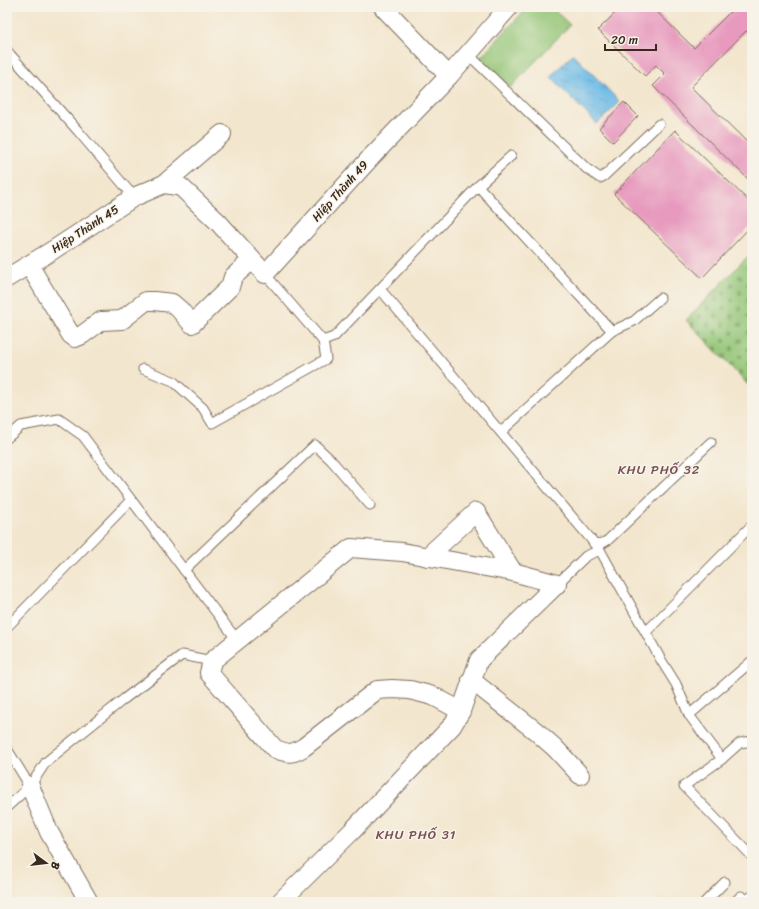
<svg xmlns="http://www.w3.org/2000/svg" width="759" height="909" viewBox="0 0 759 909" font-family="Sriracha,sans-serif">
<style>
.cemetery{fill:url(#cemetery-stones);stroke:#66774a}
.pitch{fill:#91c475;stroke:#66774a}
.water{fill:url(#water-ripples);stroke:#547282}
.building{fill:#e799be}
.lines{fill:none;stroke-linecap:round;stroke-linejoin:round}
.service-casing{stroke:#7b6c5c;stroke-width:11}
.minor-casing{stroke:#7b6c5c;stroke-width:20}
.service{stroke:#fff;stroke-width:9}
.minor{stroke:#fff;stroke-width:18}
.labels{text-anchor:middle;stroke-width:3;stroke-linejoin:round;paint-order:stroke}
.street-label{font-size:12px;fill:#3b2a1e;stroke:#f7f3e8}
.neighbourhood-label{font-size:13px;letter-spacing:1px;fill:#775156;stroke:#f7f3e8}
</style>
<defs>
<pattern id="cemetery-stones" width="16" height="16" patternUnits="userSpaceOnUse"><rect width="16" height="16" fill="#91c475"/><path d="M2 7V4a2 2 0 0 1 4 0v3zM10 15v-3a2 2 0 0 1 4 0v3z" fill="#789f5f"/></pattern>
<pattern id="water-ripples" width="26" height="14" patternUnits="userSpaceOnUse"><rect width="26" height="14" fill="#6dbbe7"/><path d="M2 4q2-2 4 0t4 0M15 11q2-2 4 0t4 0" fill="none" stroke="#5b98bb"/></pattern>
</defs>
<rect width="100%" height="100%" fill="#f7f3e8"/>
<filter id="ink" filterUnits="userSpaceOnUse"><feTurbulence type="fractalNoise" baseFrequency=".025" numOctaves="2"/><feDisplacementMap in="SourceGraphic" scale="8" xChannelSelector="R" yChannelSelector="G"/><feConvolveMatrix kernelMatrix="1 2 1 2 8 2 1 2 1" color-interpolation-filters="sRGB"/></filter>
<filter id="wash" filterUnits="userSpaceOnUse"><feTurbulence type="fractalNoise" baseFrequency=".012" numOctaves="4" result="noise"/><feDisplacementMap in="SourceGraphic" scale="16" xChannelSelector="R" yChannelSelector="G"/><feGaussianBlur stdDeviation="0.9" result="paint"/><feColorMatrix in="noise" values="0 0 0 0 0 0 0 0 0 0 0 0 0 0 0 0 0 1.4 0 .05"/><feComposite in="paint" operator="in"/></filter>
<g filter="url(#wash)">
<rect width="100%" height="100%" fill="#f3e6ce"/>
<polygon class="cemetery" points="752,252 752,389 686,320"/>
<polygon class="pitch" points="528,7 551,7 570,25 510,88 479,59"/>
<polygon class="water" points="573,54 620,102 597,124 550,77"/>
<g id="blocks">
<g class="building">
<polygon points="611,7 652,7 694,48 735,7 752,7 752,37 746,31 691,87 752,147 752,183 653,86 665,74 656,65 645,76 598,30 616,12"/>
<polygon points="624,102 638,116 613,142 599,128"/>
<polygon points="675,130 752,204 752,225 702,278 614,194"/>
</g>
</g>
</g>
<g filter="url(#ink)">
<use href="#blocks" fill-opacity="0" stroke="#7b6c5c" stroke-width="1"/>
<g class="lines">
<defs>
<g id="service">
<polyline points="7,51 78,131 134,197"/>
<polyline points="468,54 587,169 600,178 604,176 659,124"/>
<polyline points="478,186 612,331 501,432"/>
<polyline points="380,289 600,550 661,660 676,684 689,715 722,759"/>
<polyline points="612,331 634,321 660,298"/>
<polyline points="323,341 334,337 478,186 511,156"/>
<polyline points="143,369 173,381 203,408 212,423 326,359 323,341 265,274"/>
<polyline points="7,438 21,426 59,419 83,436 237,640"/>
<polyline points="594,544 603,543 608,540 711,442"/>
<polyline points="184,570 315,445 331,460 370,505"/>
<polyline points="557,584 586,556 600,550"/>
<polyline points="7,627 131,500"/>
<polyline points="646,632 752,525"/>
<polyline points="689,715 752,661"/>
<polyline points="752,741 740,743 722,759 684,786 752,856"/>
<polyline points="7,749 30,786"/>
<polyline points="7,807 30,786 46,762 124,699 182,655 212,661"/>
<polyline points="749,898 752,896"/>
<polyline points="705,902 725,882"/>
<polyline points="735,902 741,896"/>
</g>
<g id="minor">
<polyline points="383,7 449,76"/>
<polyline points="164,184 181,187 218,222 265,274 373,155 449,76 509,7"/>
<polyline points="29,265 71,335 75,338 82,335 101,321 122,320 146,301 154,301 172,303 179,309 192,324 230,287 233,277 252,260"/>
<polyline points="7,278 53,250 134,197 164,184 222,134"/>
<polyline points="427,557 476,512 513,572"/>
<polyline points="471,680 537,732 555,748 580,775"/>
<path d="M461 711 433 696 410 690 392 689 377 690 304 747C291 755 289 754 275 749L209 673 212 661 351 548 402 552 513 572 557 584"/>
<polyline points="30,786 49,832 89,902"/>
<polyline points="280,902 352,831 452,726 461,711 479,660 557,584"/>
</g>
</defs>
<use href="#service" class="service-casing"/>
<use href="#minor" class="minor-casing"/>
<use href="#service" class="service"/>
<use href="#minor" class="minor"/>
</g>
</g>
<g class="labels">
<g class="street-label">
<text transform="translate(340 191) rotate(-48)" y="4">Hiệp Thành 49</text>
<text transform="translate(85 229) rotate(-33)" y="4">Hiệp Thành 45</text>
</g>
<g class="neighbourhood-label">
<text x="659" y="474">KHU PHỐ 32</text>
<text x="416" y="839">KHU PHỐ 31</text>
</g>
</g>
<rect width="759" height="909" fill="none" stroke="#f7f3e8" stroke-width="24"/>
<g transform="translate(46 863) rotate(105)" stroke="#f7f3e8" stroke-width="3" paint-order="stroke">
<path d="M0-3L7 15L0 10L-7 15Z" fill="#3b2a1e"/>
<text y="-6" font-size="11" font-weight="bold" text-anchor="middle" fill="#3b2a1e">B</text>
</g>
<path d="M605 44v6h51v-6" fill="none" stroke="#3b2a1e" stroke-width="2"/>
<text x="611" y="44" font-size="12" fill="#3b2a1e" stroke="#f7f3e8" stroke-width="3" paint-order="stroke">20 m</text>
</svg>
